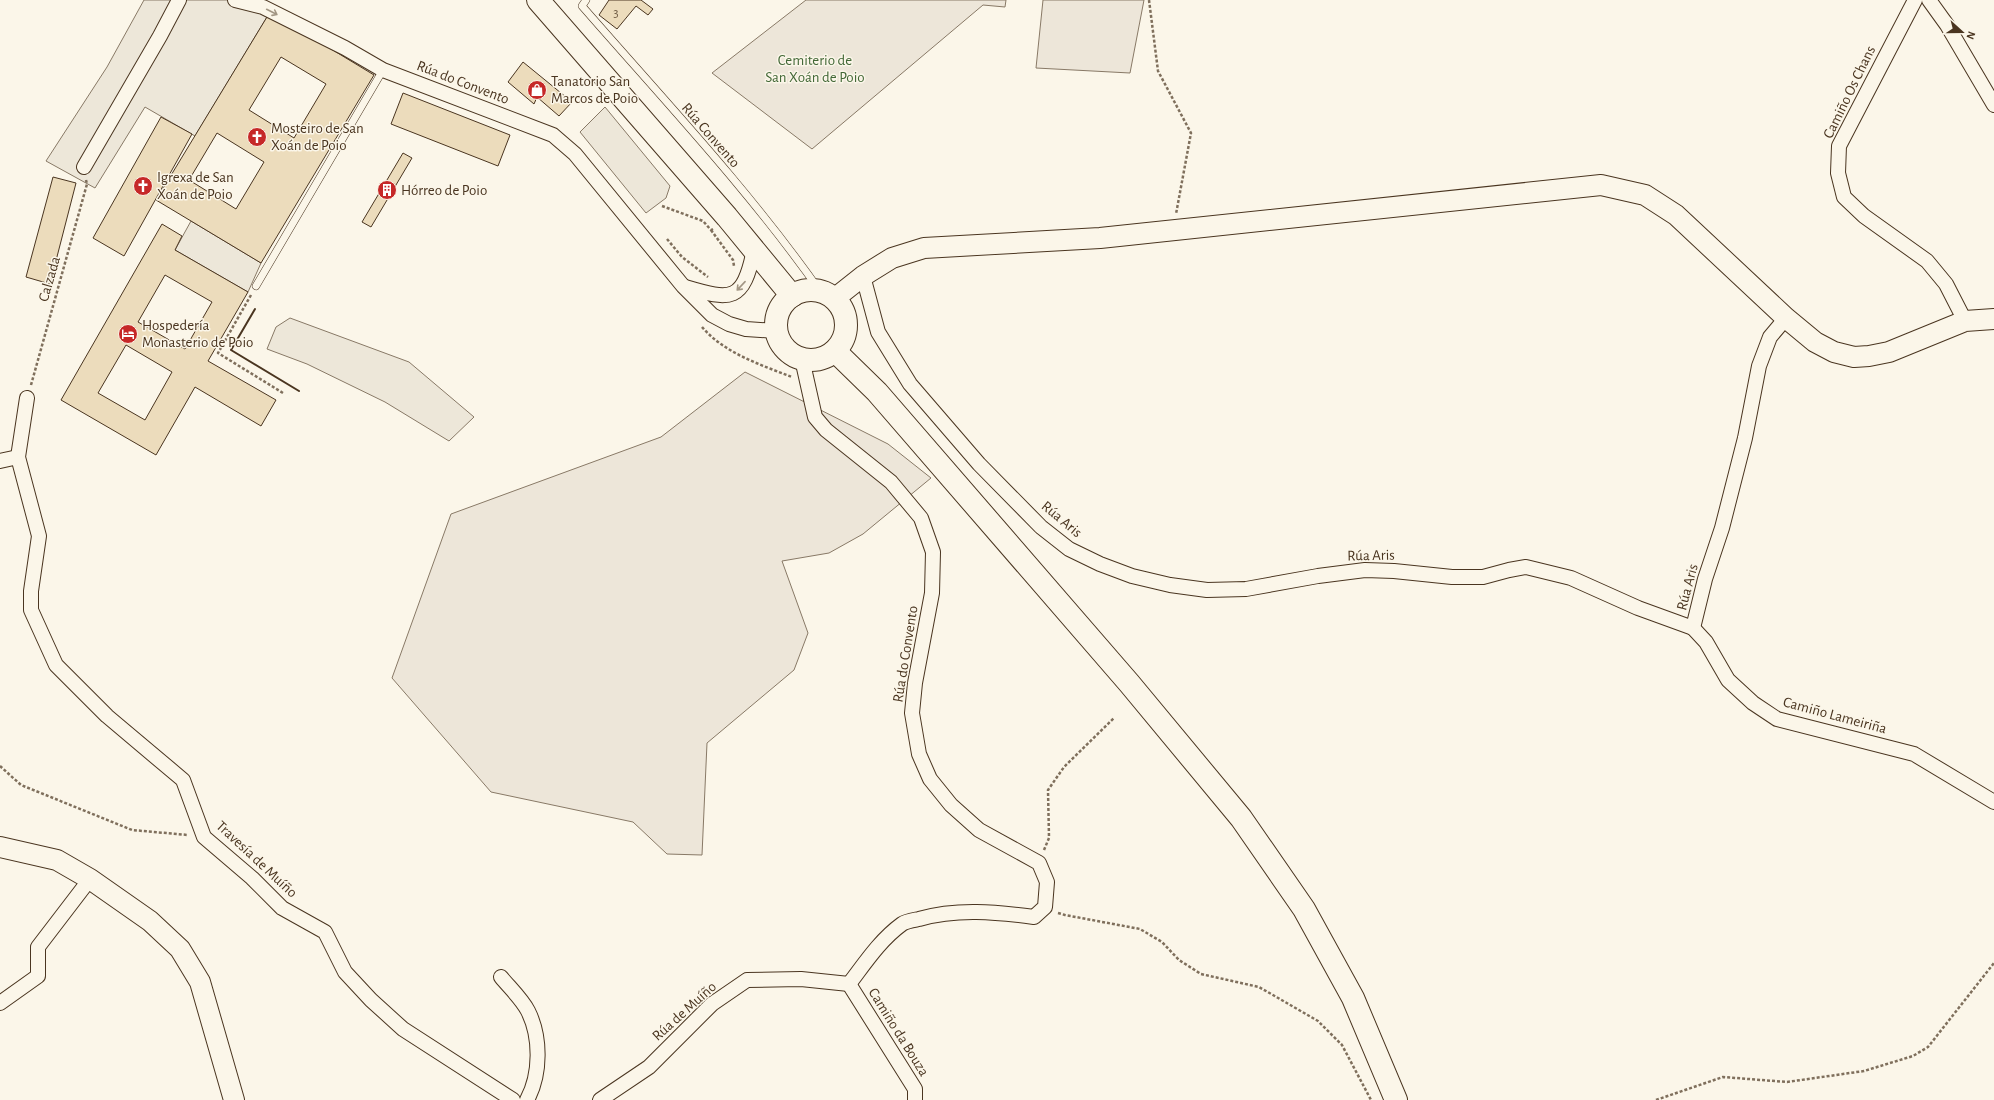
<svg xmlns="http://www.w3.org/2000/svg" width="1994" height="1100" viewBox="0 0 1994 1100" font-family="'Alegreya Sans',sans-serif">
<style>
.green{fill:#ede6d9;stroke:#887966}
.parking{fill:#ede7d9;stroke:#887966}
.building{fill:#ecdcbc;stroke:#4a3520;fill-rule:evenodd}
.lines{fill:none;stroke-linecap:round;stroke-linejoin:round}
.lane-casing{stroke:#4a3520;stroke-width:8}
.street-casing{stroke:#4a3520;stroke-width:16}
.secondary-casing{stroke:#4a3520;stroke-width:22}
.highway-casing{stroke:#4a3520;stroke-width:24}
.path{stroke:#7f6f5c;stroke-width:2.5;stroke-dasharray:3 2;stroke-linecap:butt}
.lane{stroke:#fbf6e9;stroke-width:7}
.street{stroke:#fbf6e9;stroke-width:14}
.secondary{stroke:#fbf6e9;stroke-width:20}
.highway{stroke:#fbf6e9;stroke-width:22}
.wall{stroke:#4a3520;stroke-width:2}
.oneway{stroke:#a29684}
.labels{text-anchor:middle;stroke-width:3;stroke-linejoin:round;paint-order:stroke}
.number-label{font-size:13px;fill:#725f47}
.park-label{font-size:15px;fill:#436837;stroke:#fbf6e9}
.poi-label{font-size:15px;fill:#4a3520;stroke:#fbf6e9;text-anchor:start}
.street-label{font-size:15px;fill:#4a3520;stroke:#fbf6e9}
</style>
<rect width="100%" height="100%" fill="#fbf6e9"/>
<g class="green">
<polygon points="806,0 1006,0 1005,7 983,5 812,149 712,73"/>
<polygon points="1043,0 1144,0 1130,73 1036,68"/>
<polygon points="745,372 888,444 931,478 863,534 829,553 782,561 808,633 794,670 707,743 702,855 667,854 633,822 491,792 392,678 451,514 661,437"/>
</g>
<g class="parking">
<polygon points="144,0 251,0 270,12 195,136 145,107 95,188 46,161 107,67"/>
<polygon points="605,107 670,186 666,198 646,213 580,132"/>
<polygon points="191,221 261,263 248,292 175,250"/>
<polygon points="290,318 409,362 474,417 449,441 385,402 307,364 267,349 276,327"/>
</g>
<g class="building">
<polygon points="609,0 641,0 653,9 648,15 636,6 617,29 599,15"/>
<path d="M270 12 374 75 261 263 156 200ZM281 57 326 84 294 138 249 110ZM217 133 264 162 236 209 189 180Z"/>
<polygon points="523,62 572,102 559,116 537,97 534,104 508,82"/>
<polygon points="403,93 510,135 498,166 391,124"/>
<polygon points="161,117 192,134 124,256 93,238"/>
<polygon points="403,153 412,158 371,227 362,222"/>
<polygon points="53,177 76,183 50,284 26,277"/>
<path d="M162 224 182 236 175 250 248 292 208 361 276 400 261 426 195 387 156 455 61 400ZM165 275 212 302 185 349 138 322ZM126 345 172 372 145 420 98 393Z"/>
</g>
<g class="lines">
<defs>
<g id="lane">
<path d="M586 0 582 6C663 99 749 190 820 291"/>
<polyline points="256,286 383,70"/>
</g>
<g id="street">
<polyline points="235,0 263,7 345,48 383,70 553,135 575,154 683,286 712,315 729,324 746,329 776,331"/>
<polyline points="1915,0 1839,146 1838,173 1844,197 1864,216 1927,261 1946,284 1965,321"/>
<polyline points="1929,0 1947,25 1994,105"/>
<polyline points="84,167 160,36 179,0"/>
<polyline points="863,276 878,332 910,384 979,464 1041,527 1069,549 1100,564 1132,576 1170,585 1207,590 1246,589 1318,576 1365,570 1394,571 1452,577 1483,577 1509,570 1526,567 1571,578 1638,608 1693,628 1706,642 1728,680 1753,703 1777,719 1914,754 1994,802"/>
<path d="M685 287C732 301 743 302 754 250"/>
<path d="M802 359 815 417 826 430 891 482 921 518 933 552 932 593 915 683 912 713 919 754 930 779 951 805 979 830 1039 863 1047 882 1045 907 1034 917C996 912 957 908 919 919 914 920 906 921 902 924 880 940 865 963 849 984"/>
<polyline points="27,398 18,457 39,536 31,591 31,610 56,665 107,716 183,780 204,837 252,878 282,908 325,932 345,972 371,1000 403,1029 513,1100"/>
<polyline points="0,461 18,457"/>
<polyline points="1693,628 1705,579 1722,528 1745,438 1759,366 1770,337 1786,318"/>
<path d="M501 977C509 987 522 999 528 1011 541 1037 541 1074 527 1100"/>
<polyline points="849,984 915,1089 915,1100"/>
<polyline points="0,1003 38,976 38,947 90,879"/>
<polyline points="600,1100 649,1067 712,1004 747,980 801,979 849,984"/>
</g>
<g id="secondary">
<polyline points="834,299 863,276 892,258 924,248 1100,238 1601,185 1645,195 1676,215 1786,318 1815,342 1834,352 1854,357 1869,356 1889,352 1965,321 1994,319"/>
<polyline points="0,847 57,860 90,879 150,921 180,949 200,982 234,1100"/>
</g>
<g id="highway">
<polyline points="538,0 727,217 792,296"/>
<circle cx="811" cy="325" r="35"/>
<polyline points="835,351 877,392 1129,683 1241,818 1304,909 1353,998 1396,1100"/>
</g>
</defs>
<use href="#lane" class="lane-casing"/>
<use href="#street" class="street-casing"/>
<use href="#secondary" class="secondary-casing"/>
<use href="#highway" class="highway-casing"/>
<g class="path">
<polyline points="1149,0 1158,71 1191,133 1176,214"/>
<polyline points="662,206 703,221 711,230 713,229"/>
<polyline points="711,230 733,260 734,266"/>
<polyline points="667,239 682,257 708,277"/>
<polyline points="251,295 218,353 283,393"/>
<path d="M702 327C724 353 761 365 792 377"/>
<polyline points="31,385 87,184 86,180"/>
<polyline points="0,766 21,785 132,830 188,835"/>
<polyline points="1044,850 1049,838 1048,790 1064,767 1114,718"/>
<polyline points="1058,913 1065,915 1140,929 1162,942 1179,960 1201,974 1259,987 1318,1021 1342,1045 1371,1100"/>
<polyline points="1656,1100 1723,1077 1787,1082 1864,1071 1913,1056 1928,1047 1994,963"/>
</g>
<use href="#lane" class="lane"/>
<use href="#street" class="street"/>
<use href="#secondary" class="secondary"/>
<use href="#highway" class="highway"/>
<polyline class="wall" points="255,309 231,350 299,391"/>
</g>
<defs><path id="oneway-shaft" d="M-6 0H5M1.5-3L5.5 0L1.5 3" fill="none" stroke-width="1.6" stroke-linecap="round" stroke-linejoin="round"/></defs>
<g class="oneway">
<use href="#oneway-shaft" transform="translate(272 12) rotate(27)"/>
<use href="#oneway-shaft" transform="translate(741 286) rotate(133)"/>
</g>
<defs>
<symbol id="shop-disc" viewBox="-11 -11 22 22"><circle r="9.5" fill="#c62828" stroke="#fbf6e9"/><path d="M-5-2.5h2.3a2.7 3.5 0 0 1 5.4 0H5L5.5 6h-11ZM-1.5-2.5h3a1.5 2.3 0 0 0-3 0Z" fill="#fff"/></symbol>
<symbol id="church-disc" viewBox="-11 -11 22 22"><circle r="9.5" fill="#c62828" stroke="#fbf6e9"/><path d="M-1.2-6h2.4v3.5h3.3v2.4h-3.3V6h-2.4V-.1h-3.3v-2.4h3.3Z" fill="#fff"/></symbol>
<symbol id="building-disc" viewBox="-11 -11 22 22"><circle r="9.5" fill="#c62828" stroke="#fbf6e9"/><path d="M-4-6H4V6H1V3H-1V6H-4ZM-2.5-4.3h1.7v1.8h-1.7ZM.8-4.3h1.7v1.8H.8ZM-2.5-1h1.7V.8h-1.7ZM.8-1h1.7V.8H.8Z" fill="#fff"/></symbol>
<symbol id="hotel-disc" viewBox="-11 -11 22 22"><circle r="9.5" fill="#c62828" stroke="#fbf6e9"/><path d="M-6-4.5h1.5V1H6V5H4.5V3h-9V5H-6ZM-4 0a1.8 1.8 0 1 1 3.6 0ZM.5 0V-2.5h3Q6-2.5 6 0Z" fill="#fff"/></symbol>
</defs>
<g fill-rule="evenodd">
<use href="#shop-disc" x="526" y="79" width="22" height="22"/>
<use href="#church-disc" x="246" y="126" width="22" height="22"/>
<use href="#church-disc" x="132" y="175" width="22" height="22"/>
<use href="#building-disc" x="376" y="179" width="22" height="22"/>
<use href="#hotel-disc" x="117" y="323" width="22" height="22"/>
</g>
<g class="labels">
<g class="number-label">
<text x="616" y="17">3</text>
</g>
<g class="park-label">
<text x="815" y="65">Cemiterio de<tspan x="815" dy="17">San Xoán de Poio</tspan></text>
</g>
<g class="poi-label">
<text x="551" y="86">Tanatorio San<tspan x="551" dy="17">Marcos de Poio</tspan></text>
<text x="271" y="133">Mosteiro de San<tspan x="271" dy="17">Xoán de Poio</tspan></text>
<text x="157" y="182">Igrexa de San<tspan x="157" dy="17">Xoán de Poio</tspan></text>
<text x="401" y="195">Hórreo de Poio</text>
<text x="142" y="330">Hospedería<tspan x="142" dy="17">Monasterio de Poio</tspan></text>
</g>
<g class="street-label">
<text transform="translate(463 82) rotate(21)" y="5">Rúa do Convento</text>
<text transform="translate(1849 92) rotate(-64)" y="5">Camiño Os Chans</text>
<text transform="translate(711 135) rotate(49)" y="5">Rúa Convento</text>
<text transform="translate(49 279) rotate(-74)" y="5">Calzada</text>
<text transform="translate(1062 519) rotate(40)" y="5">Rúa Aris</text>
<text transform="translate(1371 555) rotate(-1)" y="5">Rúa Aris</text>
<text transform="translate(1687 587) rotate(-75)" y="5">Rúa Aris</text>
<text transform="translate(905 654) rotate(-81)" y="5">Rúa do Convento</text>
<text transform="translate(1835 715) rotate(15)" y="5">Camiño Lameiriña</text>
<text transform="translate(257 859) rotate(43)" y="5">Travesía de Muíño</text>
<text transform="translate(684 1011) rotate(-42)" y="5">Rúa de Muíño</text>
<text transform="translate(899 1032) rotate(58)" y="5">Camiño da Bouza</text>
</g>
</g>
<g transform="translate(1962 32) rotate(111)" stroke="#fbf6e9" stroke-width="3" paint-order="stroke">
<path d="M0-3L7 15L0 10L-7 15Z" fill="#4a3520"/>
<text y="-6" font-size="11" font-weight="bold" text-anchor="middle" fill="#4a3520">N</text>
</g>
</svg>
